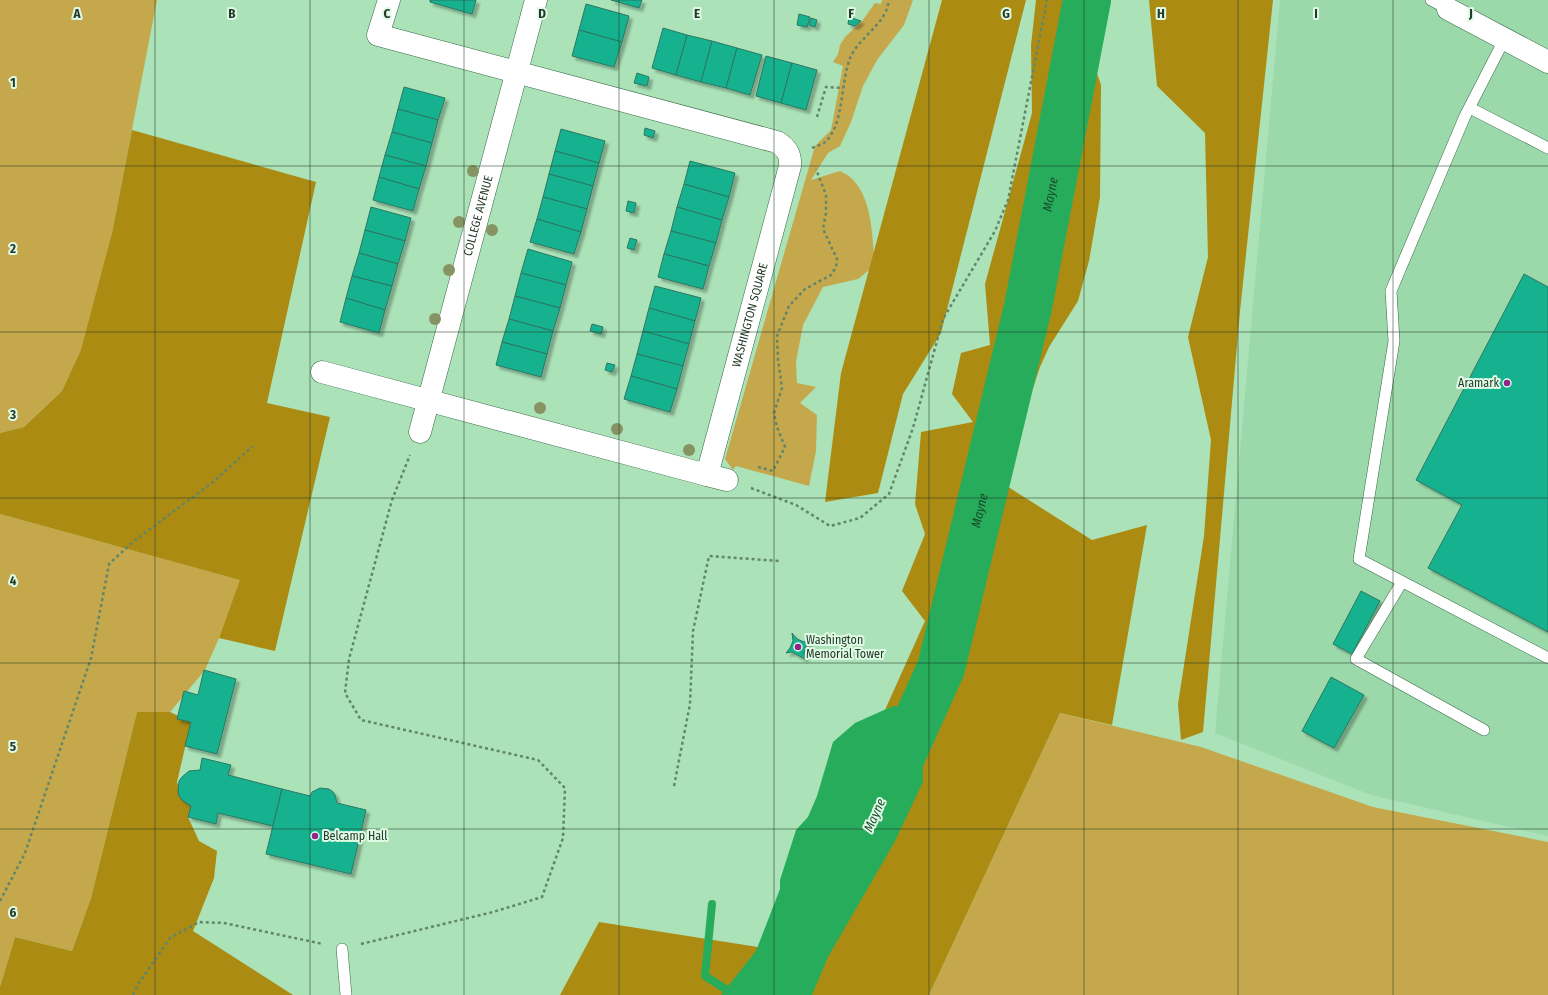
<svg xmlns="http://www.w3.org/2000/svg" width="1548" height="995" viewBox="0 0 1548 995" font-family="'Fira Sans Condensed',sans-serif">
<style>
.built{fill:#9cd9aa}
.green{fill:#c6a84c}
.forest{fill:#ac8b12}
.water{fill:#27ac5c}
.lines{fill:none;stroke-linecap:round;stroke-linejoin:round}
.stream{stroke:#27ac5c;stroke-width:8}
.river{stroke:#27ac5c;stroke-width:48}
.building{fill:#15b18e;stroke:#2d7762;filter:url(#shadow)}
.service-casing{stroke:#366945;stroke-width:12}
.minor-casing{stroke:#366945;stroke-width:23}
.path{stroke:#61866a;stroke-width:2.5;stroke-dasharray:3 3;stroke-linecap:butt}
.service{stroke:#fff;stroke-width:11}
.minor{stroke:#fff;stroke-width:22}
.tree{fill:#869463}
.grid{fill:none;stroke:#243a2a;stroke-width:1;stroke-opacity:0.55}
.poi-dot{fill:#902488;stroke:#e0fbe5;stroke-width:1.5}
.labels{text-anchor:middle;stroke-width:4;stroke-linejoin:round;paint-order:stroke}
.street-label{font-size:12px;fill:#243a2a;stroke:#e0fbe5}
.poi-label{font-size:12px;fill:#243a2a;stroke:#e0fbe5;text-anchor:start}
.water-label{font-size:13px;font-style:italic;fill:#1a4b2a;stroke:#e0fbe5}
.grid-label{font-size:13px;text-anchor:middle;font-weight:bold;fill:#243a2a;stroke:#e0fbe5;stroke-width:4;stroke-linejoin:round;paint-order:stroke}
</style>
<defs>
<filter id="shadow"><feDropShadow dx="3.5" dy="3.5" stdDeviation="1" flood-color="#0004"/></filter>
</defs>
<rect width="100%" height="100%" fill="#abe2b8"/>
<polygon class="built" points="1280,0 1548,0 1548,836 1371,795 1215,733"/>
<g class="green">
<polygon points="0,0 157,0 112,233 89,334 62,391 24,427 0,433"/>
<path d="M882 0H913L904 25 877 60 863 86 851 122 840 146 828 153 811 180 840 171C843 173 848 175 850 177 873 197 872 237 875 265L858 279 823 287 803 325 796 362 797 383 816 387 800 403 817 415 816 451 809 486 736 466 733 470 725 459 815 146 831 130 843 66 833 62 838 54 840 45 845 37 862 21 875 3 881 4Z"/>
<polygon points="0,514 241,580 219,638 205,670 170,712 137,712 91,898 72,951 15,937 0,987"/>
<polygon points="1060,713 1201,747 1373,807 1548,842 1548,995 929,995"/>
</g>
<g class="forest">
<polygon points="942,0 1026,0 941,333 903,394 878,493 825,502 841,373"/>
<polygon points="1036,0 1082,0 1082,30 1101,85 1100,197 1089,261 1078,301 1049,347 1040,367 1031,394 1009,449 1005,485 1092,540 1147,525 1112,725 1060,713 929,995 560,995 599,922 777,950 925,621 902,591 925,534 915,504 921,432 973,422 952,394 961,353 990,345 985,284 1032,113 1031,45"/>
<polygon points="1149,0 1273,0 1240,311 1203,732 1181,740 1178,704 1204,536 1211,440 1188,337 1208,257 1205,133 1157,86"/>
<polygon points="132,130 316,182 267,403 330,417 275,651 219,638 240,580 0,514 0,433 24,427 62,391 81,350 112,233"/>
<polygon points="137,712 170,712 191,722 177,782 180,792 192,804 188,817 199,841 217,851 214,878 193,931 293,995 0,995 0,987 15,937 72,951 91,898"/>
</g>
<polygon class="water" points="893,706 922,710 923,782 894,843 828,957 812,995 721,995 756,951 780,889 780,880 796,830 808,817 817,796 833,742 855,723"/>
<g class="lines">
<polyline class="stream" points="712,904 705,976 735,995"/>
<path class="river" id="s1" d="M895 770 941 668 1028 307 1087 0"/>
</g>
<g class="building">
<polygon points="430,0 476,0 472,14 430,2"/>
<polygon points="611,0 642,0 639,8"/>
<polygon points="586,4 629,16 622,42 579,30"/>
<polygon points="799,14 810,17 807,27 797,25"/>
<polygon points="849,17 861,21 855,26 848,24"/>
<polygon points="811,18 817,20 815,27 809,25"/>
<polygon points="663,28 687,35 676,75 652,68"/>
<polygon points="579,30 622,42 614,67 572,56"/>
<polygon points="687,35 712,41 701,82 676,75"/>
<polygon points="712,41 737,48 726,88 701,82"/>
<polygon points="737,48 762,55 750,95 726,88"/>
<polygon points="766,56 792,63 781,103 756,96"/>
<polygon points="792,63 817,70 806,110 781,103"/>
<polygon points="637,73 649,77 647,86 634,83"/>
<polygon points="404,87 445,98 438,120 398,109"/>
<polygon points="398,109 438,120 432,143 392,132"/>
<polygon points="645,128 655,131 653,138 644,135"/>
<polygon points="561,129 605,141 599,163 555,151"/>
<polygon points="392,132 432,143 426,166 385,155"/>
<polygon points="555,151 599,163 593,186 549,174"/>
<polygon points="385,155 426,166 419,189 379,177"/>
<polygon points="690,161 735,173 729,197 684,184"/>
<polygon points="549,174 593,186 587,209 543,197"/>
<polygon points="379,177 419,189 413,211 373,200"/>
<polygon points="684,184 729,197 722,220 677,207"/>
<polygon points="543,197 587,209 581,232 537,219"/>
<polygon points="628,201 636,203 634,213 626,211"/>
<polygon points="371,207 411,218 405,241 365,230"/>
<polygon points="677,207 722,220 716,243 671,231"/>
<polygon points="537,219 581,232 574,254 530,242"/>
<polygon points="365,230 405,241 398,264 359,253"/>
<polygon points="671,231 716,243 709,266 664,254"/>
<polygon points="630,238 637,240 634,250 627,248"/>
<polygon points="528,249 572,262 566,285 521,273"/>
<polygon points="359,253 398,264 392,286 352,276"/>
<polygon points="664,254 709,266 703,289 658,277"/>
<polygon points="521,273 566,285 560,308 515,296"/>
<polygon points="1524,274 1548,287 1548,632 1428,568 1462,505 1416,480"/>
<polygon points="352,276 392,286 385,310 346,298"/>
<polygon points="655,286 701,298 695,321 649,308"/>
<polygon points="515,296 560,308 553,331 509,319"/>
<polygon points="346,298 385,310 379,333 340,322"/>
<polygon points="649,308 695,321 689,344 643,331"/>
<polygon points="509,319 553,331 547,354 502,342"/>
<polygon points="592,324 603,327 601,334 590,331"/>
<polygon points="643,331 689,344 683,366 637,354"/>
<polygon points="502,342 547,354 541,377 496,365"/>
<polygon points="637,354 683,366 677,389 631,376"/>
<polygon points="607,363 615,365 612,372 605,370"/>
<polygon points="631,376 677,389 670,412 624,399"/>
<polygon points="1361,591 1380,601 1352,654 1333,644"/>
<polygon points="792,633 797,639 804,642 811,640 806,646 804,653 805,659 792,652 786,653 790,648 793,641"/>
<polygon points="204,670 236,679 217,754 185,746 191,722 177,719 184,691 198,695"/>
<polygon points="1331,677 1364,695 1334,748 1302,731"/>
<polygon points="202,758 231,765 228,775 282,789 273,826 218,813 216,824 188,817 191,806 182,800 179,796 178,791 179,781 182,777 189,771 200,770"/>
<polygon points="320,788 329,789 333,792 335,795 337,803 366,810 351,874 266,854 282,789 310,796 312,792"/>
</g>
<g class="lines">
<defs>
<g id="service">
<polyline points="1431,0 1448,9"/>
<polyline points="1504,40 1465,116 1391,291 1394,341 1359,559 1548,658"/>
<polyline points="1470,108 1548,148"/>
<polyline points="1402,582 1356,659 1484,730"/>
<polyline points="342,949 346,995"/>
</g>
<g id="minor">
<polyline points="1448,9 1548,62"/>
<path id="s2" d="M322 372 707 475 790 166C791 155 787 148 777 142L378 35 389 0"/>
<path id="s3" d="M420 432 536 0"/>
<polyline points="707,475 727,480"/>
</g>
</defs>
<use href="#service" class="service-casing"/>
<use href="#minor" class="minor-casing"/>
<g class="path">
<polyline points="817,117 826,87 843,88"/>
<path d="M812 148C816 146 821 145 824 143 845 126 840 80 851 56 859 40 875 30 884 15 887 10 888 5 889 0"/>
<polyline points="758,467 773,471 785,447 777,427 774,413 782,388 778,359 777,336 789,306 805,289 831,275 836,267 837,259 823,229 826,213 826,195 816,169"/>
<polyline points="751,488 796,505 830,526 860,518 889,494 913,428 943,319 995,231 1008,200 1047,0"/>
<polyline points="674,786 690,704 693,631 709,556 779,561"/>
<polyline points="0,901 25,853 91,658 109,564 134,541 213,482 253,446"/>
<polyline points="361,944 493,912 542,897 563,838 565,788 538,760 361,720 345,693 349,659 392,500 410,455"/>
<polyline points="133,995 139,983 170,938 199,922 224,923 323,944"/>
</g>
<use href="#service" class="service"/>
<use href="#minor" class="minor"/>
</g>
<g class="tree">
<circle cx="473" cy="171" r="6"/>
<circle cx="459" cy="222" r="6"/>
<circle cx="492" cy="230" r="6"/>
<circle cx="449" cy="270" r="6"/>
<circle cx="435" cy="319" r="6"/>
<circle cx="540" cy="408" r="6"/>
<circle cx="617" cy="429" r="6"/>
<circle cx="689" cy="450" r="6"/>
</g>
<path class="grid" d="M155 0V995M310 0V995M464 0V995M619 0V995M774 0V995M929 0V995M1084 0V995M1238 0V995M1393 0V995M0 166H1548M0 332H1548M0 498H1548M0 663H1548M0 829H1548"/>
<g class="poi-dot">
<circle cx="1507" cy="383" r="4"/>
<circle cx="798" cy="647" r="4"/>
<circle cx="315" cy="836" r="4"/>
</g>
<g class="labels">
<g class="street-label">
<text dy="4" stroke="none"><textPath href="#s3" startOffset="224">COLLEGE AVENUE</textPath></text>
<text dy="4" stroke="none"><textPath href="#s2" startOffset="564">WASHINGTON SQUARE</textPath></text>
</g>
<g class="poi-label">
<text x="1499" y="387" text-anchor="end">Aramark</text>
<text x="806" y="644">Washington<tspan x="806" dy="14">Memorial Tower</tspan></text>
<text x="323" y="840">Belcamp Hall</text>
</g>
<g class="water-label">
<text dy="5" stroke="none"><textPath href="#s1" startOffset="598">Mayne</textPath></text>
<text dy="5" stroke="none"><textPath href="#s1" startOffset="274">Mayne</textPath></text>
<text transform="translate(874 815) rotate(-66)" y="5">Mayne</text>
</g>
</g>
<g class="grid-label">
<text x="77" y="18">A</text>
<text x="232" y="18">B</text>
<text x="387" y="18">C</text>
<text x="542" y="18">D</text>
<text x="697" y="18">E</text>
<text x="851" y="18">F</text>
<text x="1006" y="18">G</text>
<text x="1161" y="18">H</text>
<text x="1316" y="18">I</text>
<text x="1471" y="18">J</text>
<text x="13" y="87">1</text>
<text x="13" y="253">2</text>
<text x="13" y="419">3</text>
<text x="13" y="585">4</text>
<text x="13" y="751">5</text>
<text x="13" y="917">6</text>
</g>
</svg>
